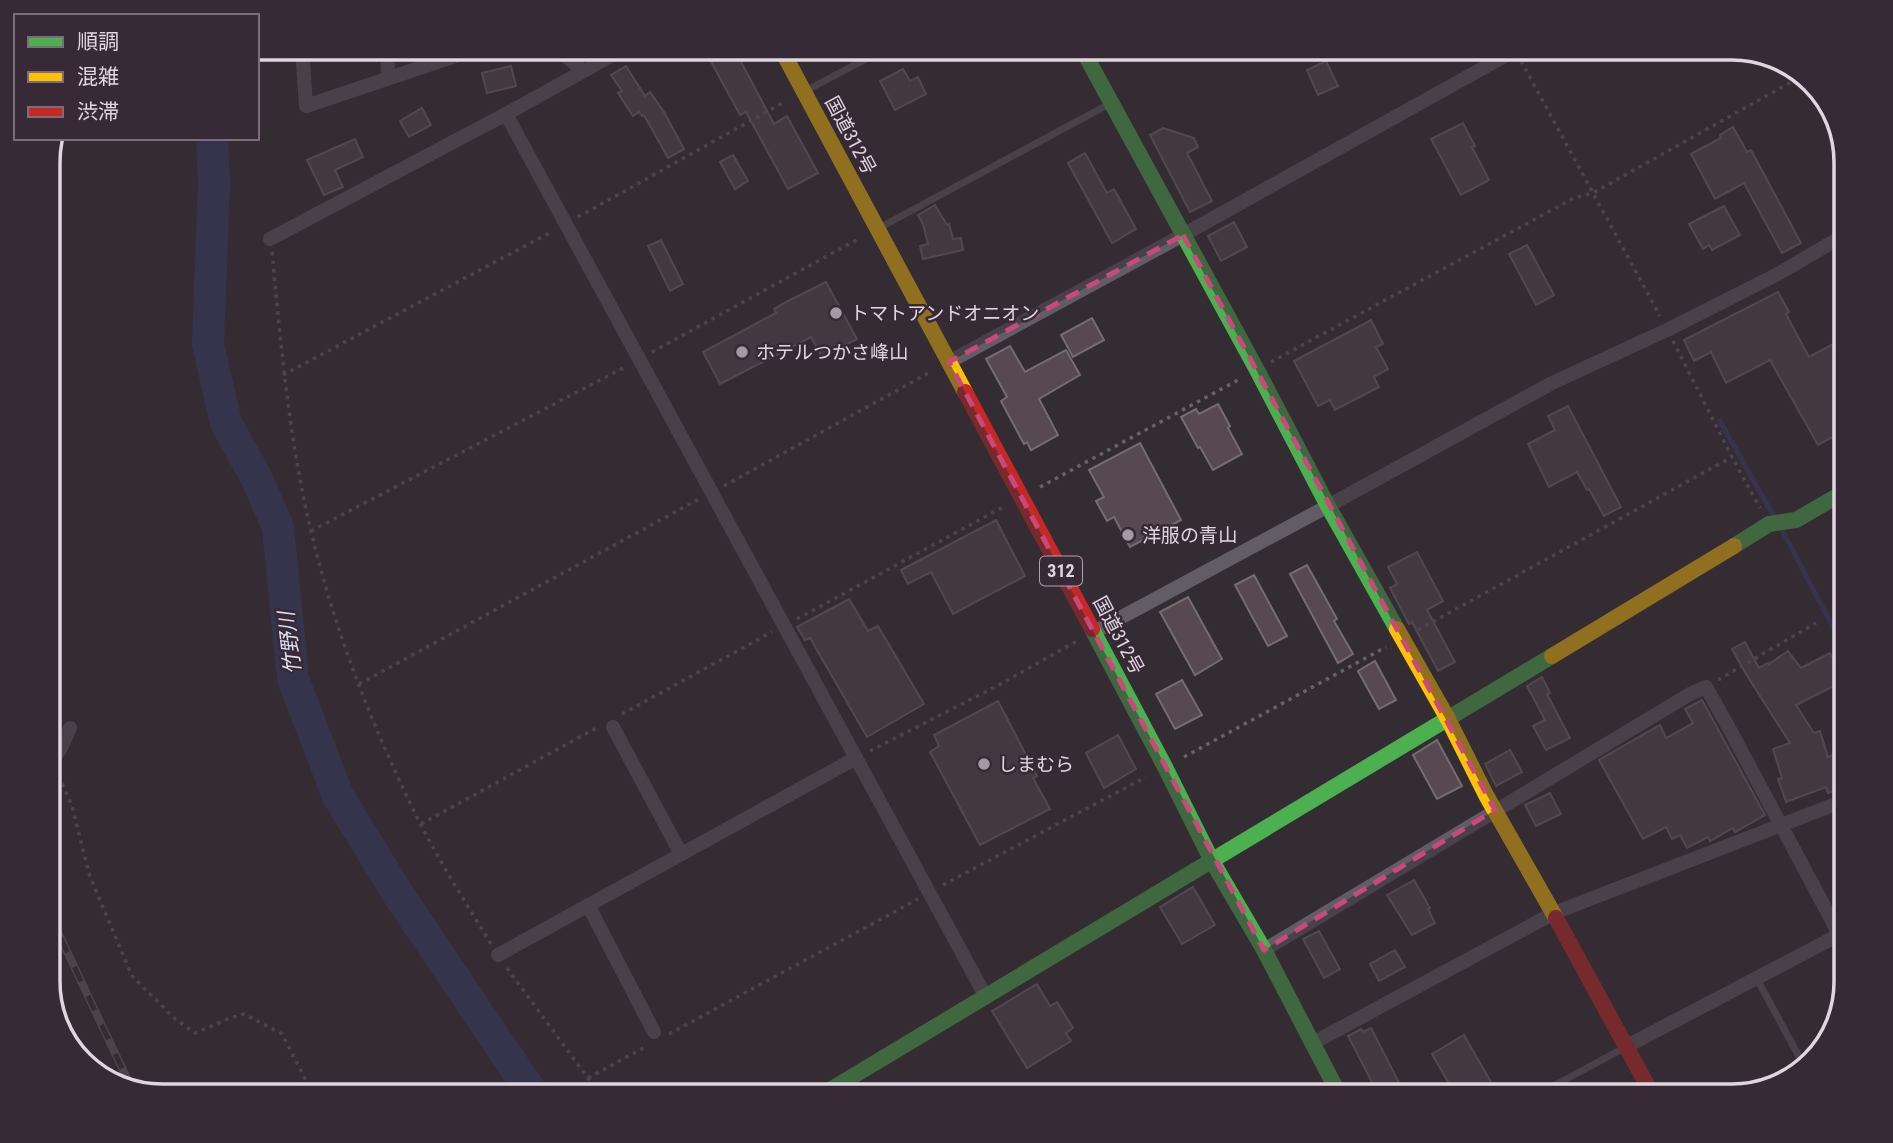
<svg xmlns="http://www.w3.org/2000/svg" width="1893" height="1143" viewBox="0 0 1893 1143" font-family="'Roboto Condensed','Noto Sans JP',sans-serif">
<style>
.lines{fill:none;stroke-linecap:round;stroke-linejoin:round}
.stream{stroke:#393c6d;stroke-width:5}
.river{stroke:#393c6d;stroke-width:32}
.building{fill:#584850;stroke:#746c71;stroke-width:2}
.path{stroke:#67626a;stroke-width:3.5;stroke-dasharray:3.5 5;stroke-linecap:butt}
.lane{stroke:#615c65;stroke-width:7}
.street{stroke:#615c65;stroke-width:14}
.fast{stroke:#4caf50;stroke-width:16}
.slow{stroke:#ffc107;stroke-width:16}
.jam{stroke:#c62828;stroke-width:16}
.rail-casing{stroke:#68636a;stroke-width:8}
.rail{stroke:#382936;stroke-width:5;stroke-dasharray:16;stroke-linecap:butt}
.marked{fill:none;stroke:#ca487c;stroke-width:5;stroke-dasharray:14 9;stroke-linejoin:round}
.poi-dot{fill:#a49aa3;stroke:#382936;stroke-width:2.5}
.labels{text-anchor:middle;stroke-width:5;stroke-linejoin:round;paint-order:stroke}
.shield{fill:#382936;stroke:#aea2ac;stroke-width:2}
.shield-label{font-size:18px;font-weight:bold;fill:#e0d6df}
.street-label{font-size:19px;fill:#e0d6df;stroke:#382936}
.poi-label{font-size:19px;fill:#e0d6df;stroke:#382936;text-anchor:start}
.water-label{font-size:21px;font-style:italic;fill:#dcdff0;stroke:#382936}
.rim{fill:none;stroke:#e0d6df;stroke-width:3.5}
</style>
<rect width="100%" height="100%" fill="#342c33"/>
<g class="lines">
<g class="stream">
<polyline points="1720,421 1774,517"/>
<polyline points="1781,528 1846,652"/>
</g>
<polyline class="river" points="212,138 214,182 208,344 226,423 256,477 278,527 293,679 338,796 398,894 534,1096"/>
</g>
<g class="building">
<polygon points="703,47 733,47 774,124 787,116 818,173 788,189 746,112 740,115"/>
<polygon points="1326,61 1338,86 1318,95 1307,70"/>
<polygon points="511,66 516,86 487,93 482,73"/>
<polygon points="626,66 645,96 650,92 664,112 684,149 668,158 644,115 642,116 639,112 633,116 618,93 622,91 611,75"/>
<polygon points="903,69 910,81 918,77 926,94 895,110 880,81"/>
<polygon points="422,108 431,125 409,137 400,121"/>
<polygon points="1463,123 1475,146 1472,147 1489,180 1461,195 1431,139"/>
<polygon points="1733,127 1747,152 1751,150 1801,243 1782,253 1744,183 1715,199 1691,154 1721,138 1720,135"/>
<polygon points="1163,128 1194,138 1198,147 1187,153 1212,201 1190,212 1150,135"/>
<polygon points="355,139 363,157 335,170 343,187 324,195 307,160"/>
<polygon points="1085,153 1107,193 1114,189 1136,229 1112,243 1068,163"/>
<polygon points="733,155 748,181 735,189 720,162"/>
<polygon points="935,205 947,225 949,224 953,239 961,238 963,250 923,259 920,246 928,244 923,224 918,215"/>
<polygon points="1724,206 1740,235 1712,250 1709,245 1703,249 1689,224"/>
<polygon points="1234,222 1247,247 1221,261 1208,236"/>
<polygon points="661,240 683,284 670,291 648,246"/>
<polygon points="1527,245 1554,295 1536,305 1509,254"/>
<polygon points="826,282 857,339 822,357 811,337 720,384 703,352 776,313 774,309 788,301"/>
<polygon points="1778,292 1789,312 1786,314 1809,357 1846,337 1846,430 1818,445 1770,360 1726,383 1711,352 1694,361 1684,340"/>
<polygon points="1092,318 1104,340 1073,357 1061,335"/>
<polygon points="1371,320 1383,344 1376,347 1388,369 1374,377 1379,387 1335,410 1330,400 1318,406 1294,361"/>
<polygon points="1010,346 1025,372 1066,350 1080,375 1039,399 1058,435 1031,450 1027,442 1024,444 1001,401 1007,397 986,359"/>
<polygon points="1218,404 1230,426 1228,428 1242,454 1213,470 1200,447 1198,448 1181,417 1196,409 1199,414"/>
<polygon points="1568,406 1621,507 1604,516 1589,489 1587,490 1577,472 1549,487 1528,444 1555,430 1548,416"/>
<polygon points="1140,443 1181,520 1130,547 1114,517 1107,521 1096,501 1104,497 1089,470"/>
<polygon points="996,520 1025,576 953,614 931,572 908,584 901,570"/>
<polygon points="1417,552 1443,601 1427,610 1455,662 1438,671 1412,622 1409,624 1390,588 1397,584 1388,567"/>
<polygon points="1307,565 1337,619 1334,621 1353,654 1338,663 1290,574"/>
<polygon points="1254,575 1287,636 1268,646 1235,585"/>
<polygon points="1188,597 1222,659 1195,675 1160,612"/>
<polygon points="849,599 868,631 878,626 924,704 867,737 810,638 805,640 797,627"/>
<polygon points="1745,642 1759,668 1768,663 1769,664 1788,651 1801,668 1830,653 1844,681 1796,705 1814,733 1820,731 1828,757 1833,755 1844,788 1828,793 1826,787 1786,802 1778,779 1782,778 1773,749 1790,743 1746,674 1732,649"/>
<polygon points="1375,661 1396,700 1379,709 1358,671"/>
<polygon points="1542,677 1550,693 1547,694 1570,738 1546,750 1533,726 1545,720 1527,686"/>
<polygon points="1182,680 1202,715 1175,729 1156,694"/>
<polygon points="1702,700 1765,815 1735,832 1733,828 1710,841 1708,837 1687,848 1680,835 1672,839 1666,827 1643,839 1599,760 1660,725 1666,738 1693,723 1685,709"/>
<polygon points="998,701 1037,776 1033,778 1050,809 980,845 930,752 939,746 934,735"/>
<polygon points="1118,735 1136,769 1104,788 1086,753"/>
<polygon points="1437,740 1462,786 1437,799 1413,755"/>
<polygon points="1510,750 1522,772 1496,786 1485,764"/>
<polygon points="1550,793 1561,814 1536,826 1525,805"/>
<polygon points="1414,880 1430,908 1428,909 1435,923 1412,935 1387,895"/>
<polygon points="1193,887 1215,925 1182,944 1160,907"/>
<polygon points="1319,931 1340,969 1324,978 1303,939"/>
<polygon points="1395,950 1405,967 1379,981 1370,964"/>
<polygon points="1037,984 1050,1006 1057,1002 1073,1028 1066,1033 1071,1041 1027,1068 992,1011"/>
<polygon points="1371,1028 1406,1096 1356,1096 1374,1086 1348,1036 1361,1029 1363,1032"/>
<polygon points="1464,1035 1499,1096 1456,1096 1432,1054"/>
</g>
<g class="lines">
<g class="path">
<polyline points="1521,61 1660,316"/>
<polyline points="578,217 786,101"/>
<path d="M272 252C281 346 289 440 311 531 335 632 374 732 421 825 442 866 467 905 491 944"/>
<polyline points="1673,341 1732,457 1760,508"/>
<polyline points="652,352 860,238"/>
<polyline points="1271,362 1574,198 1593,193 1802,76"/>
<polyline points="283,375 553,231"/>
<polyline points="724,486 932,371"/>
<polyline points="1040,487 1240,379"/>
<polyline points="311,531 627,366"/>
<polyline points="797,619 1003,507"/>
<polyline points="1418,630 1732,457"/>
<polyline points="1718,680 1816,623"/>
<polyline points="359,684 699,499"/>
<polyline points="622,714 772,632"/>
<polyline points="870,751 997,686 1077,641"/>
<polyline points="1184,757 1386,647"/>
<polyline points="59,776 72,806 89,874 132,976 174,1018 195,1033 230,1018 244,1014 282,1034 314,1096"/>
<polyline points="421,824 600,726"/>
<polyline points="943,885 1146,777"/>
<polyline points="507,968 601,1096"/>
<polyline points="669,1034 918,899"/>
<polyline points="588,1078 647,1046"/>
</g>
<g class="lane">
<polyline points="807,90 889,47"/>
<polyline points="881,227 1111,103"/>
<polyline points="1757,979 1803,1064"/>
<polyline points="1535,1096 1624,1048"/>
</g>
<g class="street">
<polyline points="302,47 306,106 482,47"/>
<polyline points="387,47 388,79"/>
<polyline points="556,47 583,71"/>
<polyline points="506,114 986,997"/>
<polyline points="270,239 506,114 627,47"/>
<polyline points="949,362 1183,235 1521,47"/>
<polyline points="1094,632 1328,506 1552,383 1667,330 1778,274 1846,234"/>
<polyline points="613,727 681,854"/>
<polyline points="47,768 61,748 70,728"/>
<polyline points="588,905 654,1032"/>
<polyline points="1264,950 1690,694 1706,687 1729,728 1846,947"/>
<polyline points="498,955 856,758"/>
<polyline points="1313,1043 1554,913 1846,800"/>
<polyline points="1627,1046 1839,935"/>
</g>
<g class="fast">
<polyline points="1081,47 1257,370 1328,506 1397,629"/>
<polyline points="1734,546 1769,524 1796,520 1846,491"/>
<polyline points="1092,629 1165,767 1212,861 1264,950 1340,1096"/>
<polyline points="820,1096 1552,656"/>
</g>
<g class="slow">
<polyline points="780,47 965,392"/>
<polyline points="1397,629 1448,719 1486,795 1556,918"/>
<polyline points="1552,656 1734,546"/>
</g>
<g class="jam">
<polyline points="965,392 1092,629"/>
<polyline points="1556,918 1653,1096"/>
</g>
<defs>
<polyline id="rail" points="47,909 131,1087"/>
</defs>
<use href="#rail" class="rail-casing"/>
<use href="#rail" class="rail"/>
</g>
<path d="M0 0H1893V1143H0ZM1183 235 1495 810 1264 950 949 362Z" fill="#342c33" fill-opacity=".55" fill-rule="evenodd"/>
<path class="marked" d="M1183 235 1495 810 1264 950 949 362Z"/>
<g class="poi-dot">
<circle cx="836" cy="313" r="7"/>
<circle cx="742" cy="352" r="7"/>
<circle cx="1128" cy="535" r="7"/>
<circle cx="984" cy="764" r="7"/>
</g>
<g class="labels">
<rect class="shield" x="1040" y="556.5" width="42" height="29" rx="5"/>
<g class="shield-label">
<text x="1061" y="577">312</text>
</g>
<g class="street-label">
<text transform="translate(851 135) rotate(62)" y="7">国道312号</text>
<text transform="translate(1119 635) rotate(62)" y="7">国道312号</text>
</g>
<g class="poi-label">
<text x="850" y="320">トマトアンドオニオン</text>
<text x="756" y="359">ホテルつかさ峰山</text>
<text x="1142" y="542">洋服の青山</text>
<text x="998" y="771">しまむら</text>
</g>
<g class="water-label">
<text transform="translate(290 643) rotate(-97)" y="7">竹野川</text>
</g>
</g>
<path d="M0 0H1893V1143H0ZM162 60H1732A102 102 0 0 1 1834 162V982A102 102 0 0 1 1732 1084H162A102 102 0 0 1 60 982V162A102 102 0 0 1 162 60Z" fill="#382936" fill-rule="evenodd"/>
<path class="rim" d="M162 60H1732A102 102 0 0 1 1834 162V982A102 102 0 0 1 1732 1084H162A102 102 0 0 1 60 982V162A102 102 0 0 1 162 60Z"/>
<rect x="14" y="14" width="245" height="126" fill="#382936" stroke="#7b6e7a" stroke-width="2"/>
<rect x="28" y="37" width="35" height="10" fill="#4caf50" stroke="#7b6e7a" stroke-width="2"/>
<text x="77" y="49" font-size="21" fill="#e0d6df">順調</text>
<rect x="28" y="72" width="35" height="10" fill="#ffc107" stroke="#7b6e7a" stroke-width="2"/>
<text x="77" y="84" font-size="21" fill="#e0d6df">混雑</text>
<rect x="28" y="107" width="35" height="10" fill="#c62828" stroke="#7b6e7a" stroke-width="2"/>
<text x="77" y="119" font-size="21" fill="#e0d6df">渋滞</text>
</svg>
